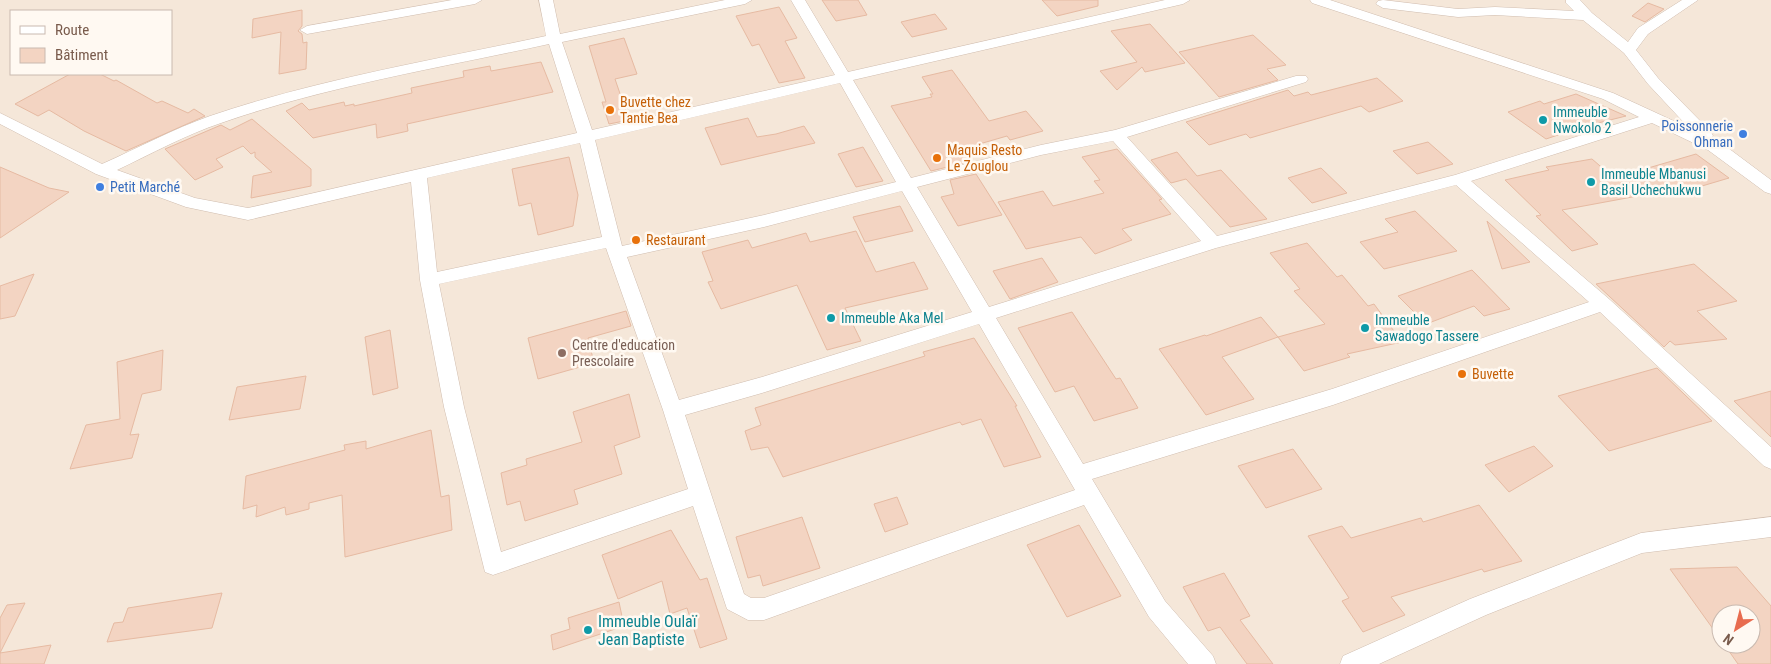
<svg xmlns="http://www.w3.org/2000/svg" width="1771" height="664" viewBox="0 0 1771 664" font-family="'Roboto Condensed',sans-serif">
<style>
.residential{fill:#f5e7d9;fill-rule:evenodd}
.building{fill:#f3d4c2;stroke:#e6baa2}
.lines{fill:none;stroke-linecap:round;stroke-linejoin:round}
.minor-casing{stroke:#d0bdaf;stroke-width:1}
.minor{fill:#fff;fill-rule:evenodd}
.food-dot{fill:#e8710a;stroke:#fff9f2;stroke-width:2}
.culture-dot{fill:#0f9aa8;stroke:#fff9f2;stroke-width:2}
.shop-dot{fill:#3f7fe0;stroke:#fff9f2;stroke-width:2}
.education-dot{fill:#8d6e63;stroke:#fff9f2;stroke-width:2}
.labels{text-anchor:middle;stroke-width:5;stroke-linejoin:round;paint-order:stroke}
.food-label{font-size:14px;fill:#c56008;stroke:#fff9f2;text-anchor:start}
.culture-label{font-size:14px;fill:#0d838f;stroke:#fff9f2;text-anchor:start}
.shop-label{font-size:14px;fill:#366cbe;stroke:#fff9f2;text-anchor:end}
.education-label{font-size:14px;fill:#785e54;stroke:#fff9f2;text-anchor:start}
.near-culture-label{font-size:16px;fill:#0d838f;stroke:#fff9f2;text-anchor:start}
</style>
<rect width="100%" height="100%" fill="#fdf5eb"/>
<path class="residential" d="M0 0H1771V664H0ZM11 11H171V74H11ZM1721 614H1751V644H1721Z"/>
<g class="building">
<polygon points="822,0 858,0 867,15 836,21"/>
<polygon points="1042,0 1098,0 1098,6 1057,16"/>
<polygon points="1648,3 1664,9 1645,22 1632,16"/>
<polygon points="779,7 797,38 785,41 805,78 779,83 759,44 752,46 736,16"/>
<polygon points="302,10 302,26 298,31 302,34 303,43 307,42 306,69 279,74 281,32 252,38 253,19"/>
<polygon points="935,14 947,29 912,37 901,22"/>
<polygon points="1150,24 1185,63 1145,72 1142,67 1117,90 1100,71 1137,62 1111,31"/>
<polygon points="1253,35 1286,65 1267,69 1278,80 1219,97 1179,52"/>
<polygon points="624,38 637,74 615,79 629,120 609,124 602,102 606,102 589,46"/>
<polygon points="541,62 553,92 407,124 408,131 377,138 376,124 313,138 286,111 302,103 309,110 344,102 345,106 354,104 354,106 412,93 411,88 464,77 463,71 490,66 491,71"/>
<polygon points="952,70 989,121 1026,111 1043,131 1010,140 1007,136 962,149 969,158 967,159 968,162 931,171 891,106 932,97 930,94 933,94 922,77"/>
<polygon points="70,74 100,74 114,81 116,80 157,103 162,101 188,113 194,109 205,116 126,151 84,131 49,110 38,116 15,104"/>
<polygon points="1377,78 1403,101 1369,112 1361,106 1250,138 1246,134 1209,145 1186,122 1288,90 1294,96 1308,92 1311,95"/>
<polygon points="1576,94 1626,116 1582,127 1546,139 1508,112 1540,101 1544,104"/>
<polygon points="748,118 757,137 776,134 804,126 815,143 721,165 705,128"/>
<polygon points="252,119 311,169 311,186 251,198 253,176 272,172 255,157 255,152 251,154 243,146 216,159 223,167 195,180 165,149 221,125 230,130"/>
<polygon points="1428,142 1453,164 1417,174 1393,151"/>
<polygon points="863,147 883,181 856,187 838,154"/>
<polygon points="1117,149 1162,199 1159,200 1171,214 1122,229 1132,240 1095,254 1081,237 1026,249 998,202 1043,191 1053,206 1104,193 1094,181 1100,180 1082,157"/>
<polygon points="1177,152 1197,176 1221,170 1267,219 1230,227 1186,179 1171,183 1151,160"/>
<polygon points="1696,154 1729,178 1675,194 1670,190 1562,210 1598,244 1572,251 1536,216 1541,215 1505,180 1549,170 1546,167 1592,159 1614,178"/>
<polygon points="569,157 578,195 573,226 538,235 531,203 519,206 512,169"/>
<polygon points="0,167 49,188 69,192 0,238"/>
<polygon points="1321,168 1347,193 1312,203 1288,178"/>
<polygon points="976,174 1002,215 958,226 941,197 954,194 950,180"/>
<polygon points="900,206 913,231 865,242 853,217"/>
<polygon points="1415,211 1457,251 1384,269 1360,242 1398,232 1385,219"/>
<polygon points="1487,221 1530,262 1502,269"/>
<polygon points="856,231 876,272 914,262 928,289 845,308 861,341 827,350 797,285 721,309 708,282 713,281 702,252 748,240 752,248 806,233 810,242"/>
<polygon points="1307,243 1337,277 1342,275 1368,306 1374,304 1402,342 1347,354 1350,357 1304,371 1278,337 1325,324 1294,291 1300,289 1270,253"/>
<polygon points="1042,258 1058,282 1010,299 993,271"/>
<polygon points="1694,264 1737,301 1697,311 1727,339 1675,345 1670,341 1664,347 1596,284"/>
<polygon points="1472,270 1510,309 1484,316 1474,306 1426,324 1398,296"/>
<polygon points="34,274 15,316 0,319 0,286"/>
<polygon points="626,311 631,326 588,338 594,363 538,379 528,338"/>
<polygon points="1072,312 1116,379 1120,378 1138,408 1094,421 1074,386 1055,392 1018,328"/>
<polygon points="1261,317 1278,337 1222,357 1254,399 1206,415 1159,349 1205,335 1206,336"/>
<polygon points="390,330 398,388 373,395 365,337"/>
<polygon points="974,338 1017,406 1015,406 1041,457 1004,467 981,419 962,425 960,422 783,477 768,447 751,450 745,431 761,425 755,408 925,356 923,352"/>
<polygon points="163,350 161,390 142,394 130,435 139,434 132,458 70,469 86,425 120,419 117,362"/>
<polygon points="1657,368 1712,421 1609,451 1558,396"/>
<polygon points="306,376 300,409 229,420 237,387"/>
<polygon points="1771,391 1771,437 1734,401"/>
<polygon points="629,394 640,437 614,446 622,474 574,490 578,504 525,521 520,501 507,505 501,473 527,465 526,459 582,442 573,412"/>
<polygon points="431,430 441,497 449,495 452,530 345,557 342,495 309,503 309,509 286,515 285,507 256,517 257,505 243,509 246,476 345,450 344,445 366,441 366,449"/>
<polygon points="1534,446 1553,466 1509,492 1485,465"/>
<polygon points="1293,449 1322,489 1266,508 1238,466"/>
<polygon points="897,497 908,524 885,532 874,504"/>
<polygon points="1479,505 1522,561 1484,572 1482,569 1391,597 1405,615 1363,632 1342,601 1349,598 1308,536 1342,526 1351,538 1421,518 1423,522"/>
<polygon points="802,517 820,568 763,586 760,575 748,578 736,537"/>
<polygon points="1079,525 1121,596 1067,617 1027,545"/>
<polygon points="671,530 700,580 707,578 727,639 700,648 687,608 670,614 662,581 618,599 602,555"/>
<polygon points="1737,567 1771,606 1771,664 1738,664 1724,644 1751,644 1751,614 1721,614 1721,640 1670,569"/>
<polygon points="1224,573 1250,616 1240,620 1273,664 1247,664 1220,627 1208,631 1183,587"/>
<polygon points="222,593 212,628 107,642 114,623 123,622 128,608"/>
<polygon points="619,602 624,626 553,650 551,635 570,629 568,618"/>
<polygon points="25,603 0,653 51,645 44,664 0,664 0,618 7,605"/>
</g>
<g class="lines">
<defs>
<g id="minor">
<polygon points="452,0 482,0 475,4 307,34 300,30 307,26"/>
<path d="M539 0H553L560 34 725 0H752L745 4 562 42 592 130 835 75 791 0H805L848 72 1165 0H1190L1183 4 853 80 911 178 1041 145 1115 130 1296 76H1306L1308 79 1306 82 1127 137 1217 236 1455 175 1639 117 1603 99 1312 3 1310 0H1330L1613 93 1689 128 1648 84 1624 53 1583 20 1495 15 1458 17 1383 8 1376 4 1378 1 1383 0 1458 9 1495 7 1574 11 1566 3V0H1580L1592 13 1628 42 1638 28 1682 0H1698L1648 34 1636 50 1658 78 1711 132 1713 136 1711 138 1720 142 1771 180V194L1765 192 1708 150 1652 123 1471 181 1609 299 1771 447V469L1764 466 1600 312 1333 405 1092 479 1165 601 1213 656 1216 664H1188L1149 617 1084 505 764 620H748L727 609 693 506 493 575 485 572 444 407 420 280 411 182 248 220 186 207 96 174 0 124V113L102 164C138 148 173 129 210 116 319 79 434 60 546 36ZM549 44 577 133 248 208 195 198 117 170C151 154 185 135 221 123 327 86 439 68 549 44ZM840 83 896 182 764 215 622 246 595 140ZM1113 141 1201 241 989 307 917 187 1041 155ZM580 143 602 237 437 272 427 178ZM1456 185 1589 302 1332 389 1083 464 996 318 1216 248ZM902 191 972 312 762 377 679 400 627 257 764 227ZM606 248 663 410 688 489 501 552 464 407 439 284ZM979 324 1075 490 764 598H751L744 594 685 415 762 393Z"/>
<polygon points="1771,517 1771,537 1642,553 1486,615 1379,664 1340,664 1343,656 1470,599 1641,533"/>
</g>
</defs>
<use href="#minor" class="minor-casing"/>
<use href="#minor" class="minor"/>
</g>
<g class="food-dot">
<circle cx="610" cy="110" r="5"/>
<circle cx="937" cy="158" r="5"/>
<circle cx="636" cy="240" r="5"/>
<circle cx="1462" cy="374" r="5"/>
</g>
<g class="culture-dot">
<circle cx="1543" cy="120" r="5"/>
<circle cx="1591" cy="182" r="5"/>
<circle cx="831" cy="318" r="5"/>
<circle cx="1365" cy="328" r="5"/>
<circle cx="588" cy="630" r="5"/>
</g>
<g class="shop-dot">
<circle cx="1743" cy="134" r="5"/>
<circle cx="100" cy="187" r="5"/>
</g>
<circle class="education-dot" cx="562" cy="353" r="5"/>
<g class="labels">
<g class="food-label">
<text x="620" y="107">Buvette chez<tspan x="620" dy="16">Tantie Bea</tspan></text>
<text x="947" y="155">Maquis Resto<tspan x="947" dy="16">Le Zouglou</tspan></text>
<text x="646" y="245">Restaurant</text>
<text x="1472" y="379">Buvette</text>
</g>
<g class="culture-label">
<text x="1553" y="117">Immeuble<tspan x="1553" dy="16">Nwokolo 2</tspan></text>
<text x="1601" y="179">Immeuble Mbanusi<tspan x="1601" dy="16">Basil Uchechukwu</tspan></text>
<text x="841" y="323">Immeuble Aka Mel</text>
<text x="1375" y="325">Immeuble<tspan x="1375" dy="16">Sawadogo Tassere</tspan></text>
</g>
<g class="shop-label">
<text x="1733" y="131">Poissonnerie<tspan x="1733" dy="16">Ohman</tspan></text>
<text x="110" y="192" text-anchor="start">Petit Marché</text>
</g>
<g class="education-label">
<text x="572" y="350">Centre d'education<tspan x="572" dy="16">Prescolaire</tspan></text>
</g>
<g class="near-culture-label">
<text x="598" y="627">Immeuble Oulaï<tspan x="598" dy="18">Jean Baptiste</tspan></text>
</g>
</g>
<rect x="10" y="10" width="162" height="65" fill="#fff9f2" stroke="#c9bab0"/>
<rect x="20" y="26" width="25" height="8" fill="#ffffff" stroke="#c9bab0"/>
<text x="55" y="35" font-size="15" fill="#795b4c">Route</text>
<rect x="20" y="48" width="25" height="15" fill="#f3d4c2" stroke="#c9bab0"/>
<text x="55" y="60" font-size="15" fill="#795b4c">Bâtiment</text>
<g transform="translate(1736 629) rotate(216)"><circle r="24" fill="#fff9f2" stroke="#c9bab0"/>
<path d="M0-4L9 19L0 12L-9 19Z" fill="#e86c4f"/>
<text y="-8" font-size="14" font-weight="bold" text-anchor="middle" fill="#795b4c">N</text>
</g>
</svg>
